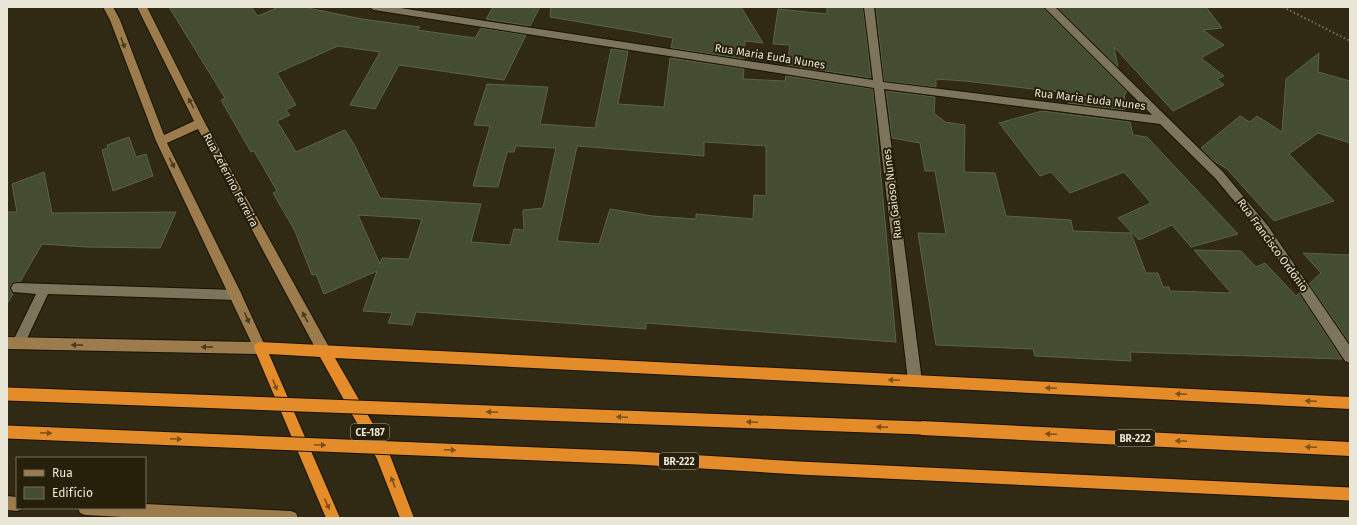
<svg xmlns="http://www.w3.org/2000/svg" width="1357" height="525" viewBox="0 0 1357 525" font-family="'Fira Sans',sans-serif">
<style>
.building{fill:#444d31;stroke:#5b624b;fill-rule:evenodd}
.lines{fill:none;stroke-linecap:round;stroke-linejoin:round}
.lane-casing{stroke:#181200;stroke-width:2}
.street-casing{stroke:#181200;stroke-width:2}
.secondary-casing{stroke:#181200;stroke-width:2}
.highway-casing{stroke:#181200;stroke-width:2}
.path{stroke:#78725f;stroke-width:2;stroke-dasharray:1.5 2.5;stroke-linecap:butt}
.lane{fill:#7c755c;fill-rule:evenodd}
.street{fill:#7c755c;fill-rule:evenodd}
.secondary{fill:#9c7c4d;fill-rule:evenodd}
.highway{fill:#e58c2a;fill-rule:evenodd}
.highway-bridge-casing{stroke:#181200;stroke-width:15;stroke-linecap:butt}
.highway-bridge{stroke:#e58c2a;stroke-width:13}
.oneway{fill:#493b1e}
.oneway2{fill:#7c5018}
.labels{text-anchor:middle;stroke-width:4;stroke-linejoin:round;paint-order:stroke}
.shield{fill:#261f0a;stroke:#aeaa9a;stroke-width:1}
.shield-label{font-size:10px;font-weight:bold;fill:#e9e5d7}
.street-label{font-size:11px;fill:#e9e5d7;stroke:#261f0a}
</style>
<rect width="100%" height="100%" fill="#302913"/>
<g class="building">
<path d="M169 7H251L258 16 279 7H303L362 19 420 27 417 30 475 38 481 28 526 35 504 80 399 65 375 109 350 105 380 52 338 46 277 73 296 105 286 110 290 115 277 121 296 152 345 130 355 146 380 198 481 204 471 242 510 245 514 229 524 230 523 210 543 208 556 148 516 146 514 152H507L498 187 473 186 490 126 474 125 487 84 548 87 540 124 595 128 611 49 628 51 618 104 664 107 670 58 744 69 743 79 785 81 786 76 873 89 896 342 646 323V329L416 312 412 325 388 323 392 313 363 311 377 271 324 294 316 274 312 275 295 231 273 193 277 191 254 151 251 152 221 100 225 98ZM704 142 766 146V196L754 195 753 219 696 214V219L652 216 610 209 599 244 557 241 577 146 704 156ZM358 215 422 219 409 259 382 258 380 264Z"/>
<polygon points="493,7 540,7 530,26 486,19"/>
<polygon points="551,7 741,7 763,43 745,41 744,59 671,48 673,38 550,17"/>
<polygon points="827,7 863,7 871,78 787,65 790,45 773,44 778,9 827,14"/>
<polygon points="876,7 1042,7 1127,92 1124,95 1125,100 1120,99 1118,102 1125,110 1068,103 1092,96 965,81 936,79 936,87 884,81"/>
<polygon points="1057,7 1206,7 1222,28 1203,30 1224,45 1201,58 1224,76 1217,79 1224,85 1173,111 1114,47 1118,67"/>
<polygon points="1319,53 1318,72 1350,81 1350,143 1318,133 1289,154 1334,201 1274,221 1227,169 1211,159 1201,148 1240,116 1250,122 1257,116 1282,132 1286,79"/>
<polygon points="886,91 935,97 934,113 945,122 965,125 964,172 995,173 1006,216 1071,220 1073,231 1131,233 1146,273 1158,273 1163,287 1169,287 1170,291 1231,293 1194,250 1241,251 1256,267 1265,263 1296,296 1299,293 1342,359 1130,352 1131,361 1035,356 1033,349 936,345 918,233 946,234 935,171 925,171 920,143 892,138"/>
<polygon points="1042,111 1130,122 1133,135 1147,137 1238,234 1191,247 1172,225 1139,240 1118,218 1151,203 1124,172 1070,193 1051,172 1040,176 999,123"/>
<polygon points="129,137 136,157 146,154 153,176 113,191 102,150 108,148 107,145"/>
<polygon points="44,172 52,213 176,212 160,248 86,247 42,244 20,282 12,283 10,289 13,294 7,304 7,212 17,212 12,184"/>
<polygon points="1303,253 1350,255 1350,343 1309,284 1321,273"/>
</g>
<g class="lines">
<defs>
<polygon id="lane" points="17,283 236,290 240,291 242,295 240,299 236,300 48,294 23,347 18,349 13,347 12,343 36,294 13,292 11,288 13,284"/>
<polygon id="street" points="369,7 394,7 873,80 864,7 874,7 883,82 1152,115 1044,7 1055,7 1223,172 1268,226 1350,346 1350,363 1345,361 1260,232 1215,178 1160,124 884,89 922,381 920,385 915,387 910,385 908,381 874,88 374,10"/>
<g id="secondary">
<polygon points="103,7 113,7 120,20 164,135 194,121 137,7 147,7 205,123 329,347 330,351 329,355 324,357 319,355 198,129 167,143 240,291 266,348 265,352 260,354 7,349 7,337 251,342 156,141 110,20"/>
<polygon points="7,496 17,497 17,508 23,508 22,509 17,511 7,510"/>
<polygon points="145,504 291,511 296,513 298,518 141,518 85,515 80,513 78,508 145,508"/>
</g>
<g id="highway">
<polygon points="260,342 1350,397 1350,409 335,358 388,450 414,518 400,518 377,459 320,357 269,354 340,518 326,518 254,348 255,344"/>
<polygon points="921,421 1350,442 1350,456 921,435 916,433 914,428 916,423"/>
</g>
</defs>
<use href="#lane" class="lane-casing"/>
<use href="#street" class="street-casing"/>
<use href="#secondary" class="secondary-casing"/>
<use href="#highway" class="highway-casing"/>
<polyline class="path" points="1283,7 1350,41"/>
<use href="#lane" class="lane"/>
<use href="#street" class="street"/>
<use href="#secondary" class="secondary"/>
<use href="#highway" class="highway"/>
<defs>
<g id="highway-bridge">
<polyline points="7,394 921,428"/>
<polyline points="7,432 637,458 799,468 1350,494"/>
</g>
</defs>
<use href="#highway-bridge" class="highway-bridge-casing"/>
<use href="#highway-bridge" class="highway-bridge"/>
</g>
<defs><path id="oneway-solid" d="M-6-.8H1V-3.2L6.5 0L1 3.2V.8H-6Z"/></defs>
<g class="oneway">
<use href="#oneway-solid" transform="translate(123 43) rotate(69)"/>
<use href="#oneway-solid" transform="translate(191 103) rotate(-117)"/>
<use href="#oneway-solid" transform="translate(172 163) rotate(64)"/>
<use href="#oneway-solid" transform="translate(305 317) rotate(-119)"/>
<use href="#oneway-solid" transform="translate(247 318) rotate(66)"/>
<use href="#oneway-solid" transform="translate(77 345) rotate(-179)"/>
<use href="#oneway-solid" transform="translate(207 347) rotate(-179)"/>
</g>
<g class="oneway2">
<use href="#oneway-solid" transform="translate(894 380) rotate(-177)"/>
<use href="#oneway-solid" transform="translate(275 385) rotate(69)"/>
<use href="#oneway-solid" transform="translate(1051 388) rotate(-177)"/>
<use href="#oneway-solid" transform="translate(1181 394) rotate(-177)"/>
<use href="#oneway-solid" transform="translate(1311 401) rotate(-177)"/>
<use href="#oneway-solid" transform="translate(492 412) rotate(-178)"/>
<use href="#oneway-solid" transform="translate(622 417) rotate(-178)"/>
<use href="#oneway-solid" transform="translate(752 422) rotate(-178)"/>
<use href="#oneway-solid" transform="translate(882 427) rotate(-178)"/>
<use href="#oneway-solid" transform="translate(46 433) rotate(2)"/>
<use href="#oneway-solid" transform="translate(1051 434) rotate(-177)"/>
<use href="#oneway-solid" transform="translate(176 439) rotate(2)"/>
<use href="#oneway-solid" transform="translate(1181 441) rotate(-177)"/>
<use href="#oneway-solid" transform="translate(320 445) rotate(2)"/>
<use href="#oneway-solid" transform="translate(1311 447) rotate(-177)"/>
<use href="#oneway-solid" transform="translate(450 450) rotate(2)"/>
<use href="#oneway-solid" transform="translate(393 482) rotate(-111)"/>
<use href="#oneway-solid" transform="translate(327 504) rotate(66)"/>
</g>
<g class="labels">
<g class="shield">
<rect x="351" y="424" width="38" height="16" rx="3"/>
<rect x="1115" y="430" width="40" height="16" rx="3"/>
<rect x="659" y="453" width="40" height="16" rx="3"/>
</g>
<g class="shield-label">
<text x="370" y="436">CE-187</text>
<text x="1135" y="442">BR-222</text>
<text x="679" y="465">BR-222</text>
</g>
<g class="street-label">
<text transform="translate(770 56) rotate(9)" y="4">Rua Maria Euda Nunes</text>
<text transform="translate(1090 99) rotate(7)" y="4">Rua Maria Euda Nunes</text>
<text transform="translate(231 180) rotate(62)" y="4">Rua Zeferino Ferreira</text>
<text transform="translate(892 194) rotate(-97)" y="4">Rua Gaioso Nunes</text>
<text transform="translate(1273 245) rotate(54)" y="4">Rua Francisco Ordônio</text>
</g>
</g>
<rect width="1357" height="525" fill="none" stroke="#e9e5d7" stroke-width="16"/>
<rect x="16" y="457" width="130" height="52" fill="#261f0a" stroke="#746e5c"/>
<rect x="24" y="470" width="20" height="6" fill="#9c7c4d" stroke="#746e5c"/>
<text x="52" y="477" font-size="12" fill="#e9e5d7">Rua</text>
<rect x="24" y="487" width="20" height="12" fill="#444d31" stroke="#746e5c"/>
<text x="52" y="497" font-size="12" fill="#e9e5d7">Edifício</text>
</svg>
